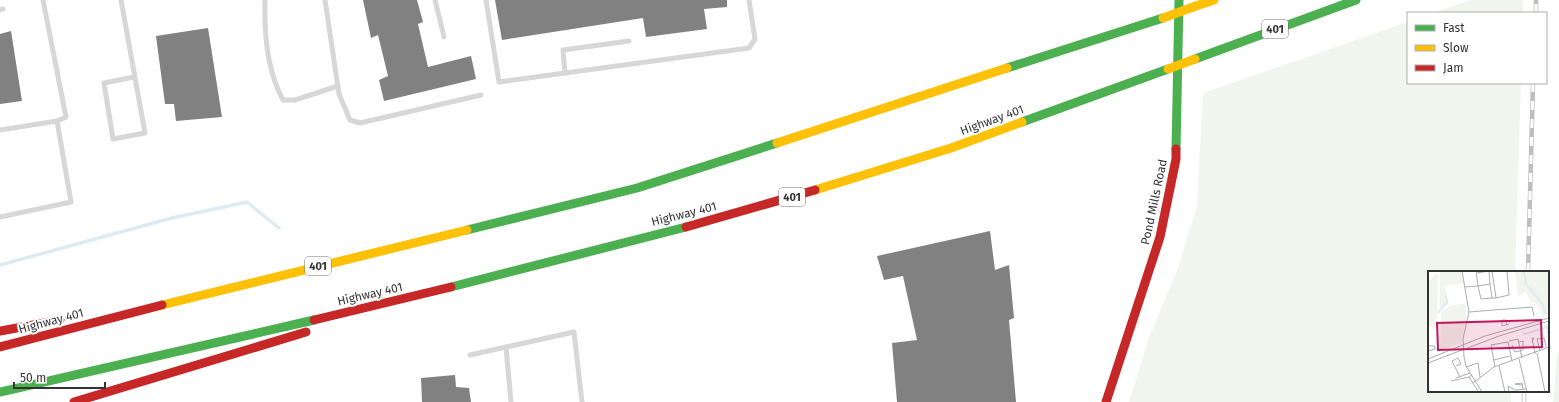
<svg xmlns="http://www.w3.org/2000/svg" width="1559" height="402" viewBox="0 0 1559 402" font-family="'Fira Sans',sans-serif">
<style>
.green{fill:#f1f5ed}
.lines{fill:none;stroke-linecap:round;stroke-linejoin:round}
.stream{stroke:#ddebf3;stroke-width:3.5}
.building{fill:#818181}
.lane{stroke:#d7d7d7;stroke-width:5}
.fast{stroke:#4caf50;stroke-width:9}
.slow{stroke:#ffc107;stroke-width:9}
.jam{stroke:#c62828;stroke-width:9}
.rail-casing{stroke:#bebebe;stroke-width:4.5}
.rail{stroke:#fff;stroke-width:3;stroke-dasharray:9;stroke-linecap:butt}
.slow-bridge{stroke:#ffc107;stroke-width:9}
.labels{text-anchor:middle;stroke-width:4;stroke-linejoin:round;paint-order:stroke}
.shield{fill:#fff;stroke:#707070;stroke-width:1}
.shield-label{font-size:11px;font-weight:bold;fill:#333}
.street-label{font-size:12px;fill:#333;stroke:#fff}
.inset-river{fill:none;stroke:#ddebf3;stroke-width:2}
.inset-road{fill:none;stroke:#adadad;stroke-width:1}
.view{fill:#c2185b;fill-opacity:0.15;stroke:#c2185b;stroke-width:2}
.inset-edge{fill:none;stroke:#333;stroke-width:2}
</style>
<rect width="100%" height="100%" fill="#fff"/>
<g class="green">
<polygon points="1470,0 1523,0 1523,13 1433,13"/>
<polygon points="1408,22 1408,83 1521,83 1515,272 1429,272 1429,391 1511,391 1511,402 1129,402 1148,340 1178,268 1197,206 1203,93"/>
<polygon points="1557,353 1559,353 1559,402 1553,402"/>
</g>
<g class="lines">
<polyline class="stream" points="0,265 172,218 247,202 279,228"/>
</g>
<g class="building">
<polygon points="363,0 417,0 423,22 418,24 428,67 471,56 476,79 384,101 379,80 388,76 378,35 371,38"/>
<polygon points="495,0 727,0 727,7 704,9 707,29 646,37 643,18 502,40"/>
<polygon points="208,28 222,117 176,121 174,104 165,104 156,36"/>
<polygon points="11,31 22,101 0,104 0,34"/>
<polygon points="990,231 995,270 1009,265 1014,318 1009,320 1016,402 897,402 892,343 917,340 903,276 884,280 877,256"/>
<polygon points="455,375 456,387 469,388 471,402 422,402 421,378"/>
</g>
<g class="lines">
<g class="lane">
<polyline points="121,0 145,133 113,139 104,83 134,77"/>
<path d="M265 0C264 33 267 71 283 100H295L338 86"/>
<polyline points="325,0 339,94 350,120 360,123 481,95"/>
<polyline points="435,0 444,37"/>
<polyline points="486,0 499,82 749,48 755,39 749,0"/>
<polyline points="0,10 3,9"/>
<polyline points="565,73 563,50 629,41"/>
<polyline points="0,130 57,121 66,117 43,0"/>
<polyline points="0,217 71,202 57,121"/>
<polyline points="506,347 511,402"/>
<polyline points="470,355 574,332 582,402"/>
</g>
<g class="fast">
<polyline points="1195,59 1356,0"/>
<polyline points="1007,68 1163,18"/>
<polyline points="1022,122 1168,69"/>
<polyline points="1176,149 1179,0"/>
<polyline points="467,230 637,188 777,143"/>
<polyline points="451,287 686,227"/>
<polyline points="0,392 314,320"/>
</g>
<g class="slow">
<polyline points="1193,7 1214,0"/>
<polyline points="777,143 1007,68"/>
<polyline points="815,190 951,148 1022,122"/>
<polyline points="162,305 467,230"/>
</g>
<g class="jam">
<polyline points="686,227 815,190"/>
<polyline points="314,320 451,287"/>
<polyline points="0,331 60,320"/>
<polyline points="0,347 162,305"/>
<polyline points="74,402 306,332"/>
<polyline points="1106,402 1160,237 1176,159 1176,149"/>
</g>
<defs>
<g id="rail">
<polyline points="1536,13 1536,0"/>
<polyline points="1528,272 1533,83"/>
<polyline points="1524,402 1524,391"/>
</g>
</defs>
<use href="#rail" class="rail-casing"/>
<use href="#rail" class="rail"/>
<g class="slow-bridge">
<polyline points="1163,18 1193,7"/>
<polyline points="1168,69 1195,59"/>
</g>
</g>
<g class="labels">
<g class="shield">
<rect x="1262" y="20" width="26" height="18" rx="3"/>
<rect x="779" y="188" width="26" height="18" rx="3"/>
<rect x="305" y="257" width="26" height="18" rx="3"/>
</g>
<g class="shield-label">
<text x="1275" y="33">401</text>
<text x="792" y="201">401</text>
<text x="318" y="270">401</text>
</g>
<g class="street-label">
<text transform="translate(992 120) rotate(-20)" y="4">Highway 401</text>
<text transform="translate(1154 202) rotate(-78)" y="4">Pond Mills Road</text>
<text transform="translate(684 214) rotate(-14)" y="4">Highway 401</text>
<text transform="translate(370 294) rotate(-13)" y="4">Highway 401</text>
<text transform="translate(51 321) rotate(-15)" y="4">Highway 401</text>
</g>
</g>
<g transform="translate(1428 271)">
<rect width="121" height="121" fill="#fff"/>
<path d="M12 0H33L35 12 17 15 20 33 12 40ZM87 0H121V43L115 46 108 32H103L98 21 90 25ZM10 2 9 56 0 55V10ZM38 32V48L33 72 12 80 13 41 21 35Z" fill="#f1f5ed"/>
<path class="inset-river" d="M96 0 98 13 115 33 117 43M10 42 19 31 18 24M119 54 121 67M94 61 97 63 119 56"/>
<path class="inset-road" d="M34 0 41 41 35 68 36 86 38 95 54 121M49 2 61 0 62 13M62 13 64 27 53 28 50 15ZM37 16 50 15 48 0M64 27H68L64 0M68 27 81 24 79 0M41 41 104 36 106 45M79 54 78 49H74V55L81 53M81 70 90 68 94 87M104 71 106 67H104L107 83M84 74 87 81 95 79V70L91 71M0 75H6L7 78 0 80M112 80 109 68 116 67 118 76M109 82 117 121M0 88 57 65 121 47M91 88 99 121M66 89 82 85M0 92 71 65 121 50M28 95 33 93 30 87 24 90 32 106M71 95 77 121M38 96 50 92 52 106M67 96 63 74 80 71 84 90M44 104 41 106 50 120M28 107 42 102M23 110 41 106M45 112 66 96 121 76M94 114 87 113 94 112 95 118M81 121 80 115 87 119 98 118"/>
<path class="view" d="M113 49 114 76 10 79 9 52Z"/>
<rect width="121" height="121" class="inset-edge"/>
</g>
<rect x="1407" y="12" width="140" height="72" fill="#ffffff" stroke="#adadad"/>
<rect x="1415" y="25" width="20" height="6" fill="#4caf50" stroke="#adadad"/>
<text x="1443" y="32" font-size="12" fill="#333333">Fast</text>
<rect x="1415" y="45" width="20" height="6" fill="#ffc107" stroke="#adadad"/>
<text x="1443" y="52" font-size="12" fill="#333333">Slow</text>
<rect x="1415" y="65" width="20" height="6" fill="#c62828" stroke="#adadad"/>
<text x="1443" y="72" font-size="12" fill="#333333">Jam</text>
<path d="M14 382v6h91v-6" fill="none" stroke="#333333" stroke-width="2"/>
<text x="20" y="382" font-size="12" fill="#333333" stroke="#ffffff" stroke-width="3" paint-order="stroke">50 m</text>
</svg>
